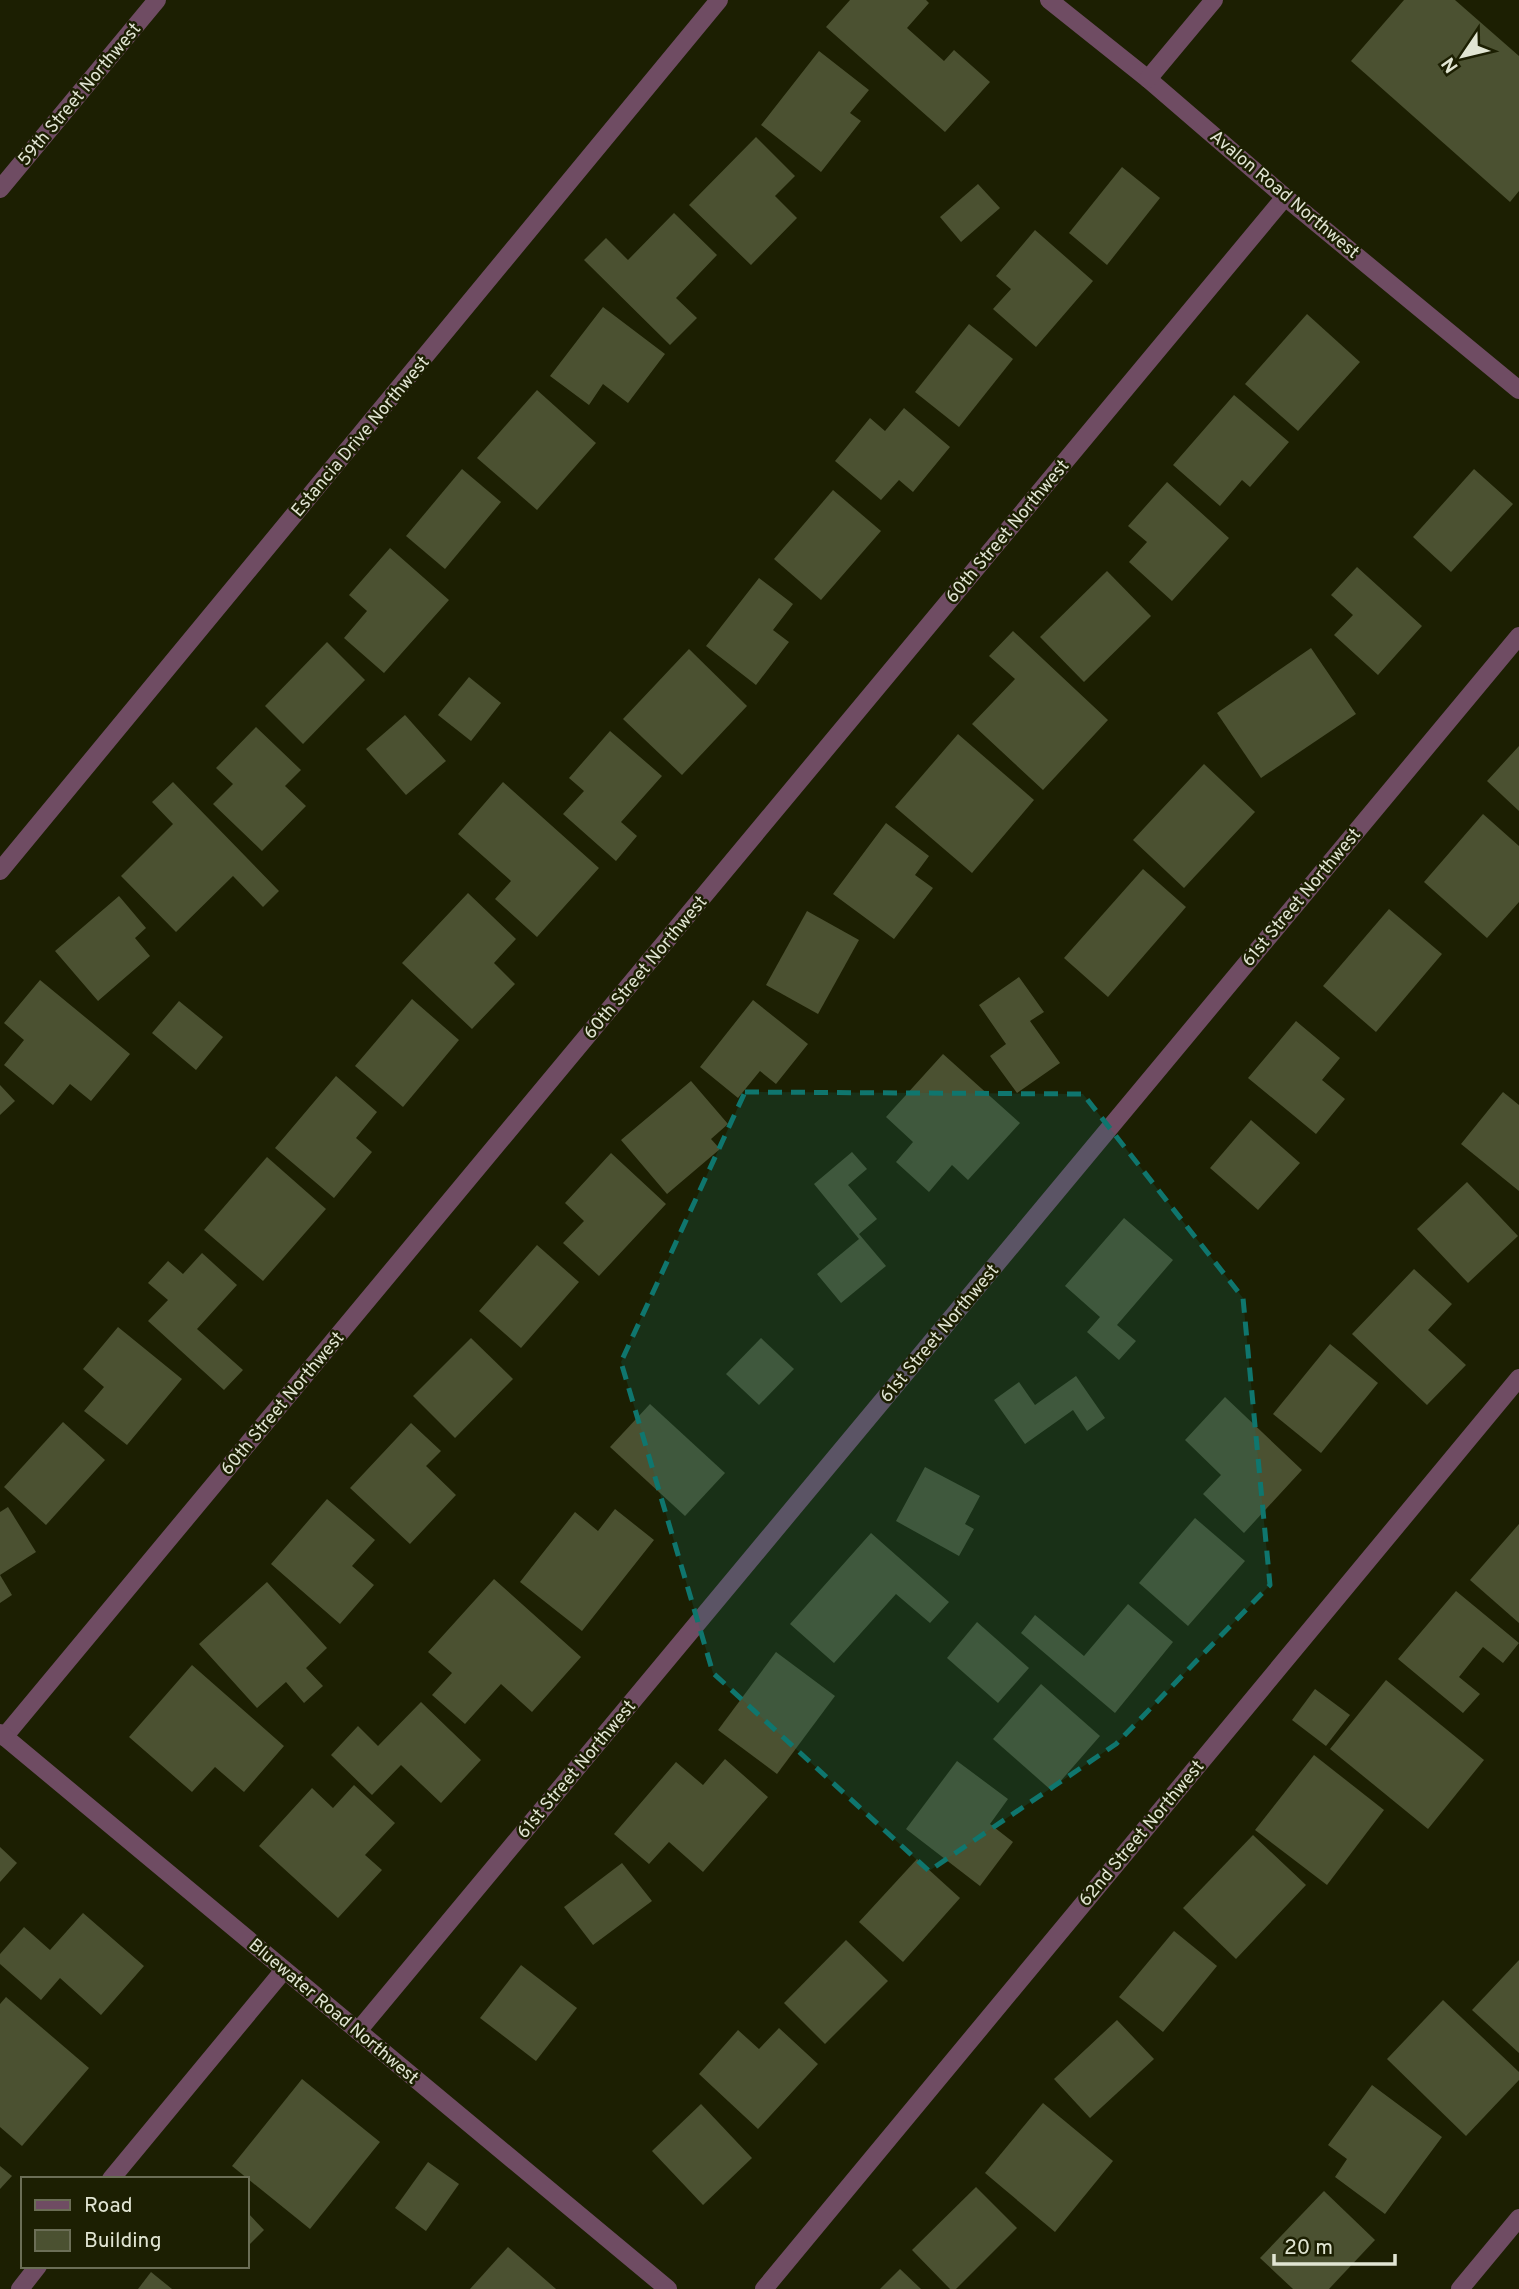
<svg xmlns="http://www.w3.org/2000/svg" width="1519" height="2289" viewBox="0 0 1519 2289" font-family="Overpass,sans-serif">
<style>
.building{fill:#4b5131}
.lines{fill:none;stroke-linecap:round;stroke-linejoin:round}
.minor{stroke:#6f4c63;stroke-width:18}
.tertiary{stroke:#6f4c63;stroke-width:18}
.marked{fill:#0f766e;fill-opacity:0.2;stroke:#0f766e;stroke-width:5;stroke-dasharray:14 9;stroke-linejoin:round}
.labels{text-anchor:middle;stroke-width:5;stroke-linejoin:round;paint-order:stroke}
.street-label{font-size:18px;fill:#e1e5d3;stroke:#1c1f02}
</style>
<rect width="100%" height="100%" fill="#1c1f02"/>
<g class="building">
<polygon points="850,0 926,0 929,3 907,28 944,61 954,50 990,82 945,132 826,27"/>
<polygon points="1404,0 1455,0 1519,56 1519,191 1510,202 1351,61"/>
<polygon points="819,51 869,90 850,113 861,121 821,172 761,125"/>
<polygon points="756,137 795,176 775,196 797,218 751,265 689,205"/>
<polygon points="1122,167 1160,198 1107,265 1069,233"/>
<polygon points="978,184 1000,208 961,242 940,217"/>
<polygon points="674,213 717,255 676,298 697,318 670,345 584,260 606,238 628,260"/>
<polygon points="1035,230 1093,281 1036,347 993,309 1011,289 996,276"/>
<polygon points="603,307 665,354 628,403 603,384 589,405 550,376"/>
<polygon points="1307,314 1360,362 1298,431 1245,384"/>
<polygon points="969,324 1013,359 959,427 915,392"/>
<polygon points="537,390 596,443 537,510 477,458"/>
<polygon points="1234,395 1289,442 1250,487 1242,480 1220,506 1173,465"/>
<polygon points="904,408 950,447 913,492 899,480 881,500 835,461 870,418 885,431"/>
<polygon points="462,469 501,502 445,569 406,536"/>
<polygon points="1474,469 1513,504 1451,572 1413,537"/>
<polygon points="1167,482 1229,538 1172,601 1129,562 1147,542 1128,526"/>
<polygon points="833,490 881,531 821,600 774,559"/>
<polygon points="390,548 449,600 384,673 344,638 367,611 349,595"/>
<polygon points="1357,567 1422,626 1378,675 1334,635 1353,615 1331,595"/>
<polygon points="1107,571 1151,616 1084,682 1040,637"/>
<polygon points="759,578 793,604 773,630 789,642 756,685 706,646"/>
<polygon points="1013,631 1108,720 1043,790 972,724 1015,679 989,656"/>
<polygon points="327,642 365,680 303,744 265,706"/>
<polygon points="1311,648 1356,714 1261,778 1217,713"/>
<polygon points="689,649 747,706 682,775 623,719"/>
<polygon points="469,677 501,703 471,741 438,715"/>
<polygon points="405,715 446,761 406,795 366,749"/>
<polygon points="256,727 301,770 285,786 306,806 262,851 213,804 233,784 216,768"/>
<polygon points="610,731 662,776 621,822 637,836 616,861 563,814 584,791 569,778"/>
<polygon points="958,734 1034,800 972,873 895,807"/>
<polygon points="1519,746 1519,811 1487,781"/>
<polygon points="1204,764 1255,812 1184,888 1133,840"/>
<polygon points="173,782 279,891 263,907 233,876 176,932 121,876 173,824 152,802"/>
<polygon points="503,782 599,868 537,937 495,899 511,881 458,834"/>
<polygon points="1483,814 1519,846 1519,902 1487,938 1424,882"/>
<polygon points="886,823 929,856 915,875 933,888 894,939 833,894"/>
<polygon points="1143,869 1186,907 1108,997 1064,958"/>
<polygon points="468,893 516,939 494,963 515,984 472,1029 402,963"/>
<polygon points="119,896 146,928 135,938 150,956 98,1001 55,951"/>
<polygon points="1389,909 1442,954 1376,1032 1323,986"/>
<polygon points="807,911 859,940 818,1014 766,985"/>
<polygon points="1019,977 1044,1012 1030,1021 1060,1063 1017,1093 990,1056 1006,1044 979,1005"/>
<polygon points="40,980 130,1054 91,1101 70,1084 53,1105 4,1065 24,1040 4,1023"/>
<polygon points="412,999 459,1040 403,1107 355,1066"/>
<polygon points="753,1000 808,1044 776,1084 760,1071 738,1098 700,1067"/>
<polygon points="179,1001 223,1037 196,1070 152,1033"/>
<polygon points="1296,1021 1340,1058 1322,1080 1345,1099 1316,1134 1248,1078"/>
<polygon points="943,1054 1020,1123 968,1180 952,1165 929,1192 896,1162 913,1142 886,1117"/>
<polygon points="336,1076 377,1112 356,1138 372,1152 334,1198 275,1148"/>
<polygon points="691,1081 728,1124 711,1139 720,1149 667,1194 621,1140"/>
<polygon points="0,1085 15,1101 0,1115"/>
<polygon points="1503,1092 1519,1105 1519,1191 1461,1144"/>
<polygon points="1251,1120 1300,1163 1258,1210 1210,1168"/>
<polygon points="852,1152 867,1169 848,1185 877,1219 859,1234 886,1266 841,1303 817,1274 859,1239 814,1184"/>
<polygon points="611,1153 666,1204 599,1276 563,1243 584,1221 565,1203"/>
<polygon points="267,1157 326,1209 263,1281 204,1230"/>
<polygon points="1467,1182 1518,1236 1468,1283 1417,1229"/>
<polygon points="1124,1218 1173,1260 1117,1325 1136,1341 1119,1360 1087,1332 1100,1317 1065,1286"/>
<polygon points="537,1245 579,1282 521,1348 479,1311"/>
<polygon points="202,1253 237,1285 197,1329 243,1370 224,1390 148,1321 168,1300 148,1283 168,1261 183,1274"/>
<polygon points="1414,1269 1452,1304 1428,1330 1466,1365 1427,1405 1352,1334"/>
<polygon points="118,1327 182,1379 127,1445 84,1411 104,1387 83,1369"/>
<polygon points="471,1338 513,1379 455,1438 413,1396"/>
<polygon points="761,1338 794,1369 759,1405 726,1374"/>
<polygon points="1330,1344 1378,1383 1321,1453 1273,1414"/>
<polygon points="1076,1376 1105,1418 1087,1431 1073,1410 1025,1444 994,1400 1019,1382 1035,1405"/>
<polygon points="1225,1397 1302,1470 1244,1533 1203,1494 1221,1475 1185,1440"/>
<polygon points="650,1404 725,1473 685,1516 610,1447"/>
<polygon points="63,1422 105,1460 46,1525 4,1487"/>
<polygon points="411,1423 441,1451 426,1466 456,1495 410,1544 350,1488"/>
<polygon points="925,1467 980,1496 965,1524 974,1529 959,1556 896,1521"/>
<polygon points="327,1499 375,1540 352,1566 374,1585 340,1624 271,1564"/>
<polygon points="8,1507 36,1552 0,1575 0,1512"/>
<polygon points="615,1509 654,1540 582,1631 520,1582 575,1512 598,1531"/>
<polygon points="1195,1518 1245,1561 1188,1626 1139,1583"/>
<polygon points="1519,1524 1519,1623 1470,1580"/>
<polygon points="871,1533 949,1602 930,1623 896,1594 834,1663 790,1624"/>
<polygon points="0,1575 12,1595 0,1603"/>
<polygon points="494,1579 581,1657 532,1712 501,1684 465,1724 432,1695 452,1673 428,1652"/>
<polygon points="267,1582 327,1648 306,1668 323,1686 304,1703 286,1682 257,1708 199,1644"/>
<polygon points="1456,1591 1519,1643 1503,1663 1483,1647 1459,1677 1480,1694 1463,1713 1398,1659"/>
<polygon points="1128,1604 1173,1642 1115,1713 1021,1633 1035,1615 1084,1656"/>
<polygon points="977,1622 1029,1668 998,1703 947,1658"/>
<polygon points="776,1652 835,1696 777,1774 718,1730"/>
<polygon points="192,1665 284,1746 244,1792 215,1767 192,1792 129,1737"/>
<polygon points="1386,1680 1484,1760 1428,1829 1330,1749"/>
<polygon points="1041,1684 1100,1736 1052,1791 993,1739"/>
<polygon points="1315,1689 1350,1715 1326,1746 1292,1720"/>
<polygon points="421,1702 481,1760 441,1803 401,1765 372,1795 331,1755 358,1726 378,1746"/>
<polygon points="1314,1755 1384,1810 1327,1885 1255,1830"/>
<polygon points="725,1759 768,1797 703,1872 669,1842 649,1864 614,1834 676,1762 703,1785"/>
<polygon points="957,1761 1008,1799 990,1824 1013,1842 980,1886 906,1829"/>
<polygon points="354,1785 395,1823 365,1855 382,1870 338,1918 259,1846 312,1788 333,1808"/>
<polygon points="1253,1835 1306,1885 1236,1959 1183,1908"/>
<polygon points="0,1847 17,1863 0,1882"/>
<polygon points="917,1859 960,1898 903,1962 859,1922"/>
<polygon points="622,1863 652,1901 593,1945 564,1907"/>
<polygon points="83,1913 144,1966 101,2015 60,1978 41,2000 0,1964 0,1954 24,1927 50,1950"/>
<polygon points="1174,1931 1217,1966 1163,2032 1119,1997"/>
<polygon points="846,1940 888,1981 825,2044 784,2003"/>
<polygon points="1519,1960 1519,2053 1472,2010"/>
<polygon points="521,1965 577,2008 536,2061 480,2018"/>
<polygon points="6,1997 89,2068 22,2146 0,2127 0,2004"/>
<polygon points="1443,2000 1519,2072 1519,2080 1466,2136 1387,2059"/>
<polygon points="1117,2020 1154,2059 1090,2118 1054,2079"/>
<polygon points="779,2028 818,2064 758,2129 699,2074 738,2030 759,2049"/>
<polygon points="302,2079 380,2142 310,2229 232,2166"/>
<polygon points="1372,2085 1442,2137 1385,2214 1335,2177 1347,2159 1328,2145"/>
<polygon points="1043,2103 1113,2161 1055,2232 985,2173"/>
<polygon points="701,2104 752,2158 703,2205 652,2151"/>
<polygon points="428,2162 459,2184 426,2231 395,2208"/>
<polygon points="0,2166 12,2176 0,2189"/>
<polygon points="976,2187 1017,2228 956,2289 950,2289 912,2250"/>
<polygon points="1324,2191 1375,2240 1329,2289 1293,2289 1260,2258"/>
<polygon points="247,2212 264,2230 247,2247"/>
<polygon points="508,2247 556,2289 470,2289"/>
<polygon points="900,2269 921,2289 880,2289"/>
<polygon points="151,2272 172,2289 138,2289"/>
</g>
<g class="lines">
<g class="minor">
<polyline points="1049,0 1148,79 1285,197 1519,390"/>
<polyline points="1148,79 1214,0"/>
<polyline points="0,189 157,0"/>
<polyline points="0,871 719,0"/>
<polyline points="4,1737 1285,197"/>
<polyline points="358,2031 1519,636"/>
<polyline points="111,2179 284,1970"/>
<polyline points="20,2289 38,2266"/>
<polyline points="764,2289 1519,1378"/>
<polyline points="1460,2289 1519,2218"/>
</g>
<polyline class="tertiary" points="0,1733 668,2289"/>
</g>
<path class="marked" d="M745 1092 1083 1094 1243 1298 1270 1585 1116 1744 929 1871 713 1673 621 1362Z"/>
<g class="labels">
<g class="street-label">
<text transform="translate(79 94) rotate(-50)" y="6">59th Street Northwest</text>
<text transform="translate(1285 194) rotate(40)" y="6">Avalon Road Northwest</text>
<text transform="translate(360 436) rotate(-50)" y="6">Estancia Drive Northwest</text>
<text transform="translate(1007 531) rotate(-50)" y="6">60th Street Northwest</text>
<text transform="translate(1301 897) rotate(-50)" y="6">61st Street Northwest</text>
<text transform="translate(645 967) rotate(-50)" y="6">60th Street Northwest</text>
<text transform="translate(939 1333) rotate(-50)" y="6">61st Street Northwest</text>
<text transform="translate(282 1403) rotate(-50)" y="6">60th Street Northwest</text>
<text transform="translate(576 1769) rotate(-50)" y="6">61st Street Northwest</text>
<text transform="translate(1141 1833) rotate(-50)" y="6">62nd Street Northwest</text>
<text transform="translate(334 2011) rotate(40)" y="6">Bluewater Road Northwest</text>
</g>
</g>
<rect x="21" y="2177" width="228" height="91" fill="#1c1f02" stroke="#6b6e56" stroke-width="2"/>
<rect x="35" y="2200" width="35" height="10" fill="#6f4c63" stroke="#6b6e56" stroke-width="2"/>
<text x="84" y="2212" font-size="21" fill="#e1e5d3">Road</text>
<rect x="35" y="2230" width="35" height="21" fill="#4b5131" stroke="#6b6e56" stroke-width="2"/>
<text x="84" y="2247" font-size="21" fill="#e1e5d3">Building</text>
<g transform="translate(1463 56) rotate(235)" stroke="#1c1f02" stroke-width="5" paint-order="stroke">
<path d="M0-5L12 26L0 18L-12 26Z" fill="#e1e5d3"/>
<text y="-10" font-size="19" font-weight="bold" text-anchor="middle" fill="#e1e5d3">N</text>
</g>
<path d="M1274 2254v10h121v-10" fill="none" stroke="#e1e5d3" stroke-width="3.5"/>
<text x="1284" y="2254" font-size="21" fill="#e1e5d3" stroke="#1c1f02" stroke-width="5" paint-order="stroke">20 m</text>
</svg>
